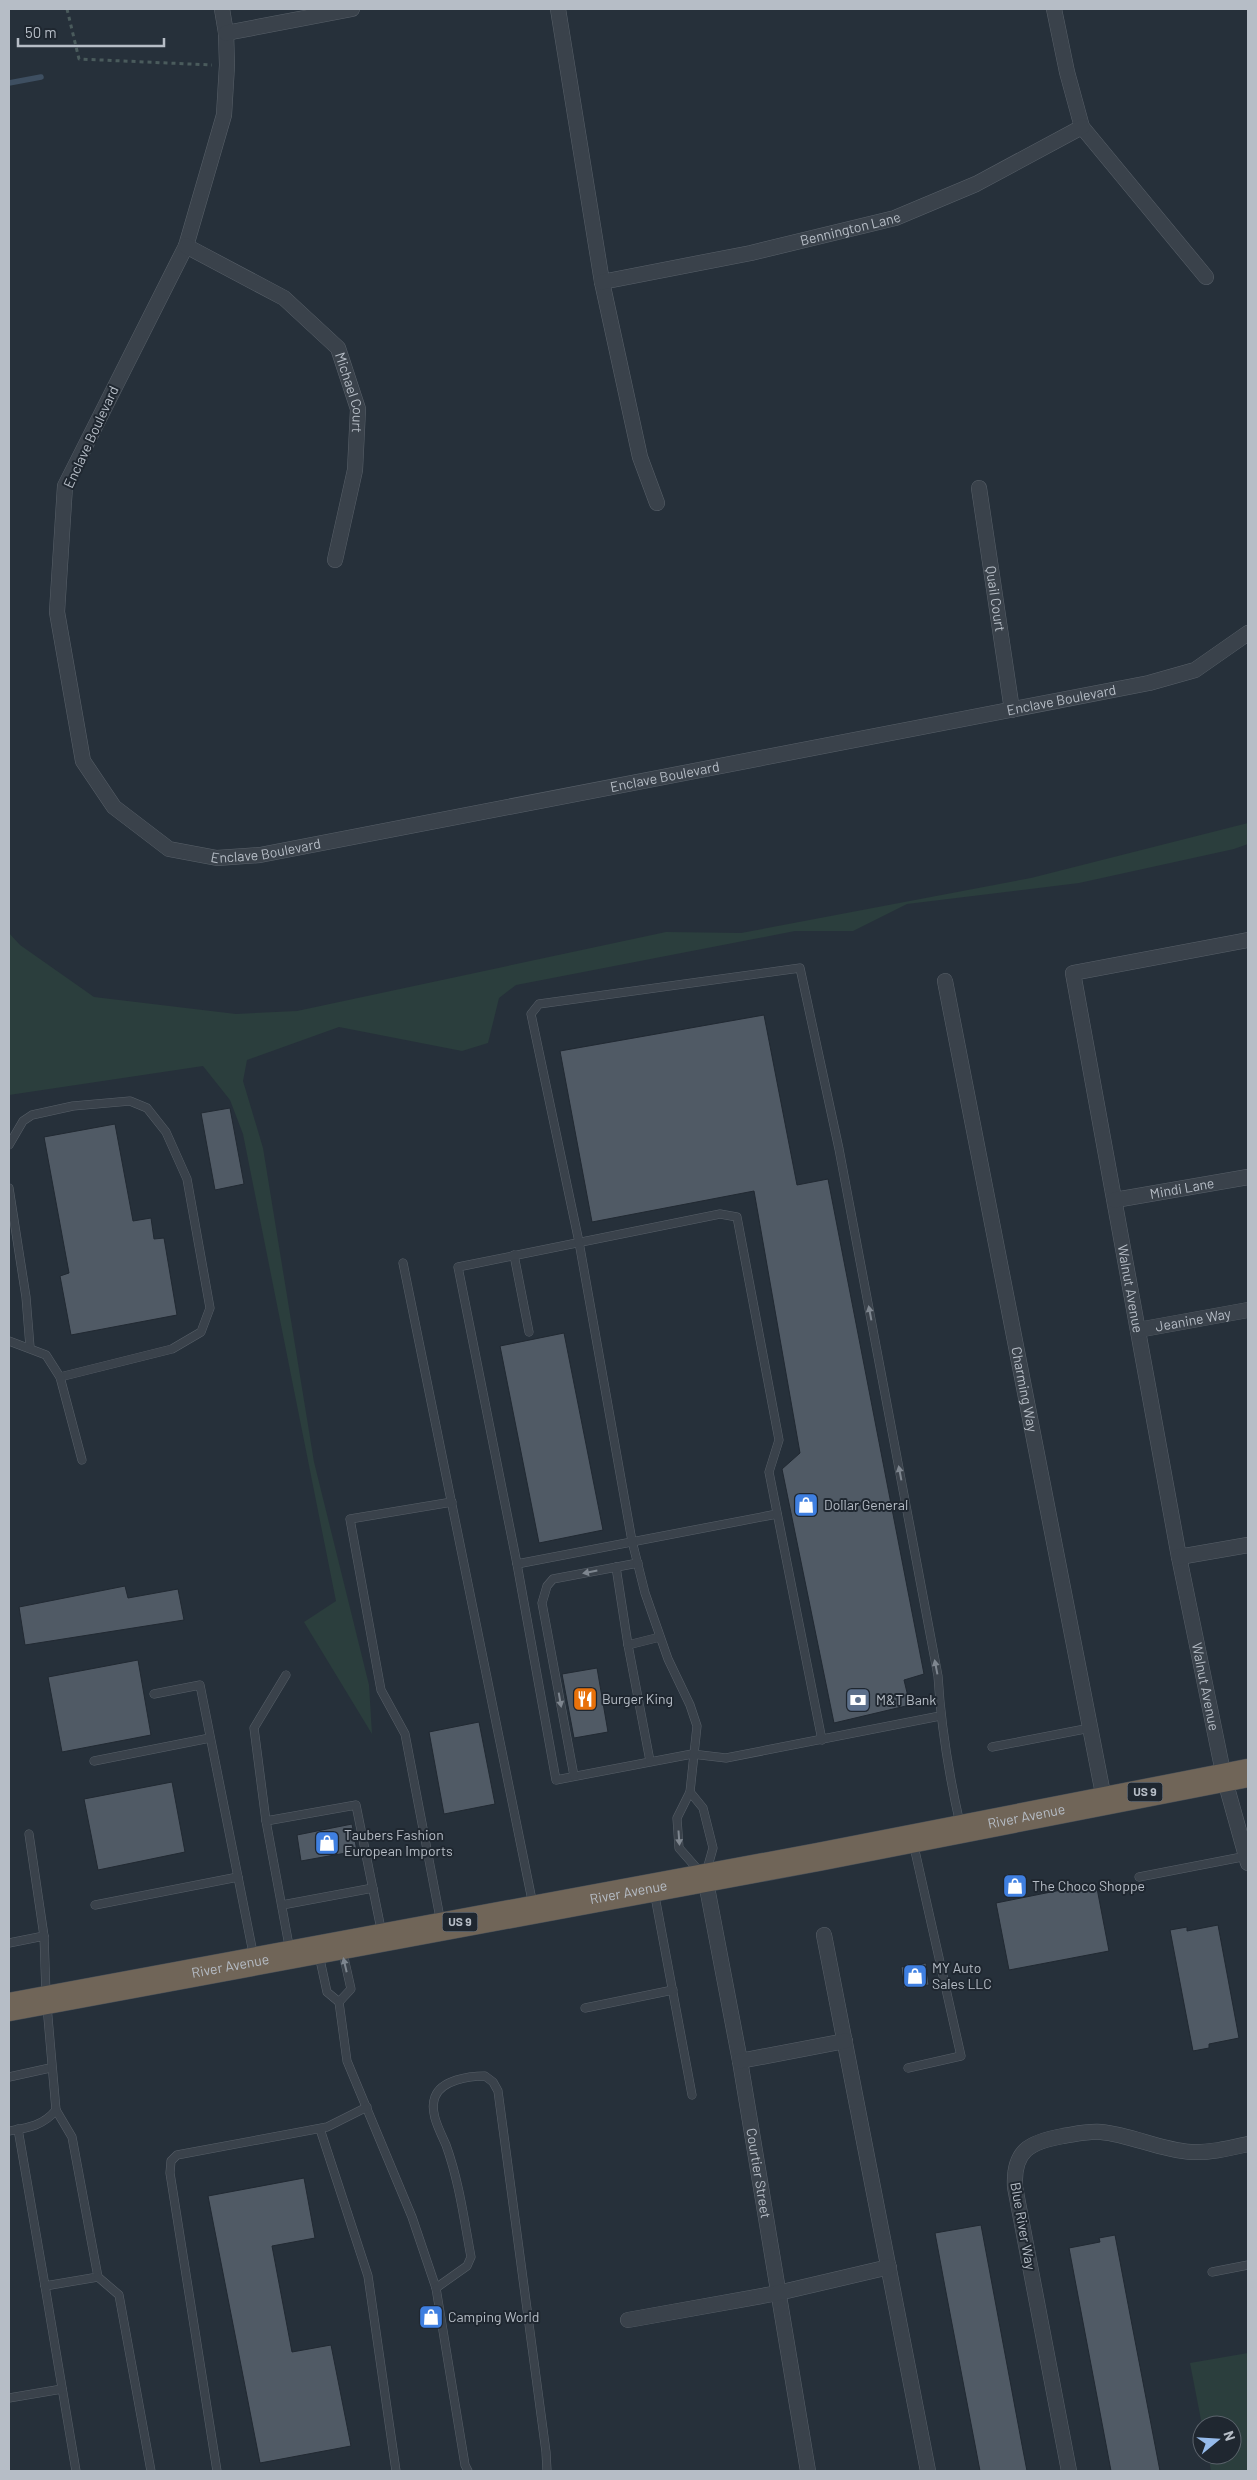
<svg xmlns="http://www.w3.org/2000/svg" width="1257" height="2480" viewBox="0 0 1257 2480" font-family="Barlow,sans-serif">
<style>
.green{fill:#2b3e3d}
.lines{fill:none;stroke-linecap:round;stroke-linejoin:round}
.stream{stroke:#3e4f61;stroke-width:5.5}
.building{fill:#505a65;stroke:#212932}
.lane-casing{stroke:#586069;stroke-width:9}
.street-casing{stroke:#586069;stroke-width:16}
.highway-casing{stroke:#454d56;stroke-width:29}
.path{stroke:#4a5b5c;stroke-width:3;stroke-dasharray:4 4;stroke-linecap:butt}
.lane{stroke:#3a424b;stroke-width:8}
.street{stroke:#3a424b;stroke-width:15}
.highway{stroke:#706558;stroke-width:28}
.oneway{fill:#7e868f}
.labels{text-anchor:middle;stroke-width:4;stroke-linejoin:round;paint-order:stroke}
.shield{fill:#1f2730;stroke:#899099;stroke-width:1}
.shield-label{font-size:12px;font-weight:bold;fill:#b6bdc6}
.street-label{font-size:14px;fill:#b6bdc6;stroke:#1f2730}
.poi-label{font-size:14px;fill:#b6bdc6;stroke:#1f2730;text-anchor:start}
</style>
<rect width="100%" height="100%" fill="#26303a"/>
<g class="green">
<polygon points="1248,823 1248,844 1234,849 1079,883 907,904 853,931 795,931 516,985 499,998 488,1043 462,1051 339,1027 247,1060 243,1081 263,1148 314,1462 369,1685 372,1734 304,1622 336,1601 243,1134 230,1100 203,1066 9,1095 9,933 20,945 94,997 236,1014 297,1011 666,932 741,933 1031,878"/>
<polygon points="1248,2353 1248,2471 1211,2471 1208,2455 1232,2455 1232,2425 1202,2425 1190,2363"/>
</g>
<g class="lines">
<polyline class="stream" points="9,83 41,77"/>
</g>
<g class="building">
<polygon points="764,1015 797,1185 828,1179 924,1674 904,1680 910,1705 834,1723 782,1469 800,1453 754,1191 592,1222 560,1051"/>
<polygon points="230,1108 244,1184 215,1190 201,1113"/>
<polygon points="115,1124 133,1221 151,1218 154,1239 164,1238 177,1315 71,1335 60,1276 69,1273 44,1137"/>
<polygon points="564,1333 603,1530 539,1543 500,1346"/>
<polygon points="125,1586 128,1598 178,1589 184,1620 25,1645 19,1607"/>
<polygon points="138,1660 151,1735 62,1752 48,1677"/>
<polygon points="597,1668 608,1732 574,1738 562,1674"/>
<polygon points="479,1722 495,1804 444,1814 429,1732"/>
<polygon points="172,1782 185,1852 98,1870 84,1799"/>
<polygon points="352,1824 357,1851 301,1861 297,1835"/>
<polygon points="1096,1883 1109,1951 1009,1970 996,1903"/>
<polygon points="1218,1925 1239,2038 1209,2044 1209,2048 1193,2051 1170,1930 1187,1927 1187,1931"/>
<polygon points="926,1963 929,1985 904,1988 901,1967"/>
<polygon points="304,2178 315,2238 272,2246 292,2352 331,2345 351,2446 260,2463 208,2196"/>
<polygon points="981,2225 1022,2445 1027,2471 980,2471 945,2287 935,2233"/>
<polygon points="1115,2235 1128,2304 1160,2471 1111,2471 1105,2439 1069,2248 1100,2242 1099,2238"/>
</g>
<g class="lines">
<defs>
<g id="lane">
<polyline points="9,1145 23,1121 32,1115 73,1106 130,1101 147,1108 166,1132 187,1179 210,1308 201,1332 172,1349 60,1377"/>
<polyline points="9,1188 26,1297 30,1347"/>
<polyline points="514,1255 529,1332"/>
<polyline points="403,1263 533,1905"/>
<polyline points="9,1341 46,1355 60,1377 82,1460"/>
<polyline points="517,1564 777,1514"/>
<polyline points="616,1567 628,1645"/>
<polyline points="154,1694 200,1685 254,1958"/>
<polyline points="822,1740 769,1472 779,1440 737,1217 720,1214 458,1267 517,1564 556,1780 692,1754 726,1758 940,1716"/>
<polyline points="992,1747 1090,1728"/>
<polyline points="94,1761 210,1738"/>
<polyline points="650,1761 628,1645 660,1637"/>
<polyline points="574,1776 542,1603 547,1586 553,1579 638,1563"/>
<polyline points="690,1792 703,1808 713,1848 706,1873"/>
<polyline points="266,1821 254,1728 286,1675"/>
<polyline points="29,1834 44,1936"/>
<path d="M700 1872 679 1848 677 1818 690 1792 697 1726 690 1705 668 1659 645 1593 632 1541 579 1242 531 1014 539 1004 800 968 839 1149 938 1676C941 1727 949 1775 960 1824"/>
<polyline points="1139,1877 1247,1856"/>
<polyline points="654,1891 692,2095"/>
<polyline points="95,1905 238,1877"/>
<polyline points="282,1905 373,1888"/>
<polyline points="441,1923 405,1734 381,1690 350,1519 452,1502"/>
<polyline points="9,1943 44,1936 46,1994"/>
<polyline points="290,1951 266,1821 356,1805 382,1934"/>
<polyline points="319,1955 327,1992 339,2002 351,1989 342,1949"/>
<polyline points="339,2002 347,2061 412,2217 436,2288 465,2465 468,2471"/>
<polyline points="585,2008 673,1990"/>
<polyline points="908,2068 961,2056 913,1842"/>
<polyline points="9,2077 50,2068"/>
<polyline points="18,2129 45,2286 98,2277 72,2137 56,2110"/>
<polyline points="320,2129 368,2276 396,2471"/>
<path d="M9 2131C27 2128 43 2126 56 2110L47 2006"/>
<polyline points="1212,2272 1248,2265"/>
<polyline points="98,2277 119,2295 151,2471"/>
<polyline points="45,2286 76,2471"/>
<path d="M436 2288 467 2266 471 2257C464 2219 459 2181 446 2145 440 2131 429 2112 435 2097 441 2080 469 2076 485 2076L493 2082 498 2091 546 2452 547 2471"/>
<polyline points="9,2398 62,2389"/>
<polyline points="217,2471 170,2173 171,2161 177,2155 327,2127 367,2107"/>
</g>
<g id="street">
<path id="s1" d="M222 9 226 33 227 65 224 115 186 246 65 486 57 612 83 761 114 807 169 849 217 858 260 855 1149 683 1195 670 1248 633"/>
<polyline points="558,9 602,282 640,457 657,503"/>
<polyline points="1054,9 1067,72 1082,127 1206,277"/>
<polyline points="226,33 352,9"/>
<path id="s2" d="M186 246 284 298 338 348 358 409 355 470 335 560"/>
<path id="s3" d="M602 282 751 253 895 218 976 184 1082 127"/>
<path id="s4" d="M979 488 1012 710"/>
<path id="s5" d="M1248 940 1073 973 1179 1557 1224 1777 1248 1863"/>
<path id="s6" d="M945 981 1104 1799"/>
<path id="s7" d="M1115 1200 1248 1177"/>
<path id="s8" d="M1138 1330 1248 1310"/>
<polyline points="1179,1557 1248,1545"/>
<path id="s9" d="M705 1877 740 2061 808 2471"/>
<polyline points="824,1935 928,2471"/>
<polyline points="740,2061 845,2041"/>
<polyline points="628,2320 778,2293 889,2267"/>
<path d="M1069 2471 1015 2187C1013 2150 1030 2142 1063 2136 1076 2134 1088 2131 1101 2132 1132 2135 1160 2150 1191 2152 1210 2153 1230 2148 1248 2144"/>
</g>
<g id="highway">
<path id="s10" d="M9 2007 818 1857 1248 1773"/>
</g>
</defs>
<use href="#lane" class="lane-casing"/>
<use href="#street" class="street-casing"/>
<use href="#highway" class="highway-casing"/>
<polyline class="path" points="67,9 79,59 212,65"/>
<use href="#lane" class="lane"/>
<use href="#street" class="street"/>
<use href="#highway" class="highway"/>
</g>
<defs><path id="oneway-solid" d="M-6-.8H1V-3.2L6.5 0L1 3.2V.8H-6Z" transform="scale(1.25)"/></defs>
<g class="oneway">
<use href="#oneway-solid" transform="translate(870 1313) rotate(-101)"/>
<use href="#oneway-solid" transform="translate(900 1473) rotate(-101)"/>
<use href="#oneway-solid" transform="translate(590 1572) rotate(169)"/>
<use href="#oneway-solid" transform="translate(936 1667) rotate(-101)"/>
<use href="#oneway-solid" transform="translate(560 1700) rotate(80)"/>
<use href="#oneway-solid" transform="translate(679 1838) rotate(86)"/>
<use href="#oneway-solid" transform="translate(345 1965) rotate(-103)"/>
</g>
<defs>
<symbol id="shop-square" viewBox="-11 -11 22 22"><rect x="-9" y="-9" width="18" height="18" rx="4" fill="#3f7fe0" stroke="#1f2730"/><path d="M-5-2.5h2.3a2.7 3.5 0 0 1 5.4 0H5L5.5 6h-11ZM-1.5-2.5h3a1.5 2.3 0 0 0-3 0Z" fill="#fff"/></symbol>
<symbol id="restaurant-square" viewBox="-11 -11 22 22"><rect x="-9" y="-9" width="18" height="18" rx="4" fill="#e8710a" stroke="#1f2730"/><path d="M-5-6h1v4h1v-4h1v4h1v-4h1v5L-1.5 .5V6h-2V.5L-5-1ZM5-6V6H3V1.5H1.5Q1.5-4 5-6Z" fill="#fff"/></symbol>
<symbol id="bank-square" viewBox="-11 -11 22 22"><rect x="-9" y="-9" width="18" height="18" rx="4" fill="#5c6f8a" stroke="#1f2730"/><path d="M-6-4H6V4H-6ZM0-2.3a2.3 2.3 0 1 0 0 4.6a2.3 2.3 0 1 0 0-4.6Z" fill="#fff"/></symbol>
</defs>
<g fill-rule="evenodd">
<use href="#shop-square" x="792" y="1491" width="28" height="28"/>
<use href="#restaurant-square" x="571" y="1685" width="28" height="28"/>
<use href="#bank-square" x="844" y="1686" width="28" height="28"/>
<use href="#shop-square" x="313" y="1829" width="28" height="28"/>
<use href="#shop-square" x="1001" y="1872" width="28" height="28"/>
<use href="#shop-square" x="901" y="1962" width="28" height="28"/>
<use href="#shop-square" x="417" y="2303" width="28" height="28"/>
</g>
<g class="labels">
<g class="shield">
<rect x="1127.5" y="1782.5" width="35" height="19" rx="4"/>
<rect x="442.5" y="1912.5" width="35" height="19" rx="4"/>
</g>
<g class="shield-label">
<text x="1145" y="1796">US 9</text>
<text x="460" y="1926">US 9</text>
</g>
<g class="street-label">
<text dy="5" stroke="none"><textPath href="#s3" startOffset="254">Bennington Lane</textPath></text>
<text dy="5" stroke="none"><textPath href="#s2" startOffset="231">Michael Court</textPath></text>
<text transform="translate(91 437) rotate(-65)" y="5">Enclave Boulevard</text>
<text dy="5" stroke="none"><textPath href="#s4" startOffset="112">Quail Court</textPath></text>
<text dy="5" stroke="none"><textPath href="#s1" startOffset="1822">Enclave Boulevard</textPath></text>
<text dy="5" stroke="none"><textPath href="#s1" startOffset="1418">Enclave Boulevard</textPath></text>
<text dy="5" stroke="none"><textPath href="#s1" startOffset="1012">Enclave Boulevard</textPath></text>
<text dy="5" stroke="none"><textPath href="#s7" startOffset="68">Mindi Lane</textPath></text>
<text dy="5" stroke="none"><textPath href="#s5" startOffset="499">Walnut Avenue</textPath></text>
<text dy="5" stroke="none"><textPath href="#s8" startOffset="56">Jeanine Way</textPath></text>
<text dy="5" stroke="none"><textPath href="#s6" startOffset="416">Charming Way</textPath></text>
<text dy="5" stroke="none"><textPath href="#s5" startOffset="904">Walnut Avenue</textPath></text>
<text dy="5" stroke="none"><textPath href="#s10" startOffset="1035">River Avenue</textPath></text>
<text dy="5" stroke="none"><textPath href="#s10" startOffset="630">River Avenue</textPath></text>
<text dy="5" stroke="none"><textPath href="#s10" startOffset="225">River Avenue</textPath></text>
<text dy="5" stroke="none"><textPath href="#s9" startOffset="301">Courtier Street</textPath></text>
<text transform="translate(1023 2226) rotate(80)" y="5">Blue River Way</text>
</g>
<g class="poi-label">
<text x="824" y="1510">Dollar General</text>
<text x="602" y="1704">Burger King</text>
<text x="876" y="1705">M&amp;T Bank</text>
<text x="344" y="1840">Taubers Fashion<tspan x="344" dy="16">European Imports</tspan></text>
<text x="1032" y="1891">The Choco Shoppe</text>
<text x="932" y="1973">MY Auto<tspan x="932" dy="16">Sales LLC</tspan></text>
<text x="448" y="2322">Camping World</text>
</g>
</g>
<rect width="1257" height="2480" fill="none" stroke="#b6bdc6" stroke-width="20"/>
<g transform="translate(1217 2440) rotate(72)"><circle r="24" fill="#1f2730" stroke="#5b636c"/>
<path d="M0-4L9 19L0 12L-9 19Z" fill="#96bbeb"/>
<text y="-8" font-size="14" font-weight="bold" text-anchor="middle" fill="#b6bdc6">N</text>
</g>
<path d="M18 38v8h146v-8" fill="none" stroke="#b6bdc6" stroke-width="2.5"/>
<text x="25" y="38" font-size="15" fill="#b6bdc6" stroke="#1f2730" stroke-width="4" paint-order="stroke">50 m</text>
</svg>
